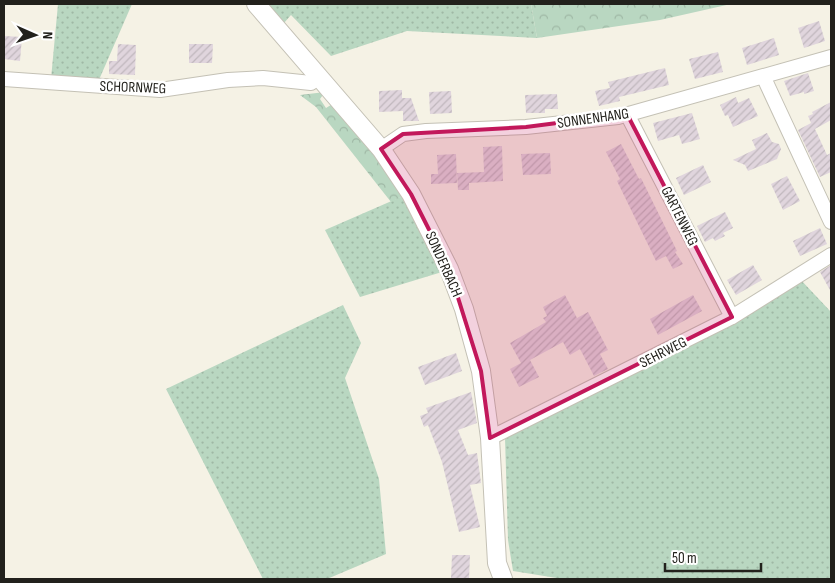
<svg xmlns="http://www.w3.org/2000/svg" width="835" height="583" viewBox="0 0 835 583" font-family="'Sofia Sans Condensed',sans-serif">
<style>
.grass{fill:url(#grass-dots)}
.forest{fill:url(#forest-crowns)}
.building{fill:url(#building-hatch)}
.lines{fill:none;stroke-linecap:round;stroke-linejoin:round}
.minor-casing{stroke:#c4c1b5;stroke-width:16}
.tertiary-casing{stroke:#c4c1b5;stroke-width:20}
.minor{stroke:#fff;stroke-width:14}
.tertiary{stroke:#fff;stroke-width:18}
.marked{fill:#c2185b;fill-opacity:0.2;stroke:#c2185b;stroke-width:4;stroke-linejoin:round}
.labels{text-anchor:middle;stroke-width:5;stroke-linejoin:round;paint-order:stroke}
.street-label{font-size:15px;fill:#22211c;stroke:#fff}
</style>
<defs>
<pattern id="grass-dots" width="8" height="8" patternUnits="userSpaceOnUse" patternTransform="scale(1.25)"><rect width="8" height="8" fill="#b9d7c1"/><path d="M2 2h.1M6 6h.1" fill="none" stroke="#9fb8a5" stroke-width="1.8" stroke-linecap="round"/></pattern>
<pattern id="forest-crowns" width="20" height="18" patternUnits="userSpaceOnUse" patternTransform="scale(1.25)"><rect width="20" height="18" fill="#b9d7c1"/><path d="M2 6a3 3 0 1 1 6 0M12 15a3 3 0 1 1 6 0" fill="none" stroke="#9fb8a5"/></pattern>
<pattern id="building-hatch" width="6" height="6" patternUnits="userSpaceOnUse" patternTransform="scale(1.25)"><rect width="6" height="6" fill="#e0d5dd"/><path d="M-1 1l2-2M0 6l6-6M5 7l2-2" fill="none" stroke="#c0b7bd"/></pattern>
</defs>
<rect width="100%" height="100%" fill="#f5f2e5"/>
<g class="grass">
<polygon points="58,4 132,4 98,82 51,79"/>
<polygon points="267,4 531,4 537,38 407,31 331,56 291,15 284,23"/>
<polygon points="403,196 442,272 360,297 325,230"/>
<polygon points="800,279 831,312 831,579 563,579 513,571 508,540 505,437"/>
<polygon points="343,305 361,343 345,378 379,479 386,554 327,579 263,579 166,389"/>
</g>
<g class="forest">
<polygon points="531,4 731,4 660,20 537,38"/>
<polygon points="325,92 320,99 326,108 334,103 376,153 403,196 391,202 316,107 300,95"/>
</g>
<g class="building">
<polygon points="819,21 825,41 804,48 798,28"/>
<polygon points="4,36 22,37 20,61 4,59"/>
<polygon points="774,38 779,55 747,65 742,48"/>
<polygon points="118,44 136,45 135,75 109,74 109,61 117,61"/>
<polygon points="189,44 213,44 212,63 189,63"/>
<polygon points="718,52 723,72 695,79 689,59"/>
<polygon points="665,68 669,85 619,97 620,101 599,106 595,91 610,88 608,82"/>
<polygon points="808,73 814,91 804,94 804,92 790,96 784,81"/>
<polygon points="402,90 402,98 411,98 419,121 403,121 403,111 379,112 379,91"/>
<polygon points="451,91 452,113 430,114 429,92"/>
<polygon points="557,94 558,109 545,109 545,113 526,113 525,95"/>
<polygon points="736,97 738,103 749,98 758,116 733,127 728,115 725,116 720,105"/>
<polygon points="831,102 831,120 815,129 827,155 831,153 831,172 820,177 798,130 811,123 808,116 813,114 812,112"/>
<polygon points="692,113 700,139 682,144 679,135 658,141 653,123"/>
<polygon points="767,133 772,142 779,144 781,149 777,159 748,171 745,165 733,160 756,149 752,140"/>
<polygon points="621,144 639,179 641,178 677,251 675,252 683,264 673,269 666,256 656,261 617,181 620,179 606,152"/>
<polygon points="502,146 503,181 469,183 469,190 458,190 457,173 484,172 483,147"/>
<polygon points="550,153 551,174 523,175 521,154"/>
<polygon points="456,154 457,183 431,184 431,174 438,174 437,155"/>
<polygon points="703,165 711,182 684,195 676,178"/>
<polygon points="787,176 800,201 783,210 771,184"/>
<polygon points="725,212 733,228 723,233 725,236 715,241 713,238 705,242 697,226"/>
<polygon points="820,228 827,244 800,256 793,241"/>
<polygon points="753,265 762,280 736,295 727,280"/>
<polygon points="831,265 831,292 820,272"/>
<polygon points="565,295 577,318 588,312 608,350 600,354 608,369 594,376 580,349 570,355 563,342 530,360 539,377 519,387 510,369 521,363 510,343 546,322 543,318 547,316 543,307"/>
<polygon points="693,295 702,311 658,335 650,319"/>
<polygon points="456,353 462,371 425,385 418,367"/>
<polygon points="471,392 477,423 458,430 468,455 477,453 481,483 470,485 480,527 459,532 442,462 428,425 424,427 420,416 428,413 426,408"/>
<polygon points="452,555 470,555 469,579 451,579"/>
</g>
<g class="lines">
<defs>
<g id="minor">
<polyline points="764,78 831,222"/>
<polyline points="4,79 160,90 228,80 263,78 311,83 319,76"/>
<polyline points="627,114 732,317"/>
<polyline points="381,149 403,134 426,131 526,127 618,117 831,57"/>
<polyline points="490,438 732,317 831,255"/>
</g>
<polyline id="tertiary" points="256,4 381,149 411,194 449,269 464,309 481,371 490,438 497,563 503,579"/>
</defs>
<use href="#minor" class="minor-casing"/>
<use href="#tertiary" class="tertiary-casing"/>
<use href="#minor" class="minor"/>
<use href="#tertiary" class="tertiary"/>
</g>
<path class="marked" d="M627 114 732 317 490 438 481 371 449 269 411 194 381 149 403 134 526 127Z"/>
<g class="labels">
<g class="street-label">
<text transform="translate(133 87) rotate(2)" y="5">SCHORNWEG</text>
<text transform="translate(593 118) rotate(-8)" y="5">SONNENHANG</text>
<text transform="translate(680 216) rotate(63)" y="5">GARTENWEG</text>
<text transform="translate(444 264) rotate(66)" y="5">SONDERBACH</text>
<text transform="translate(663 352) rotate(-27)" y="5">SEHRWEG</text>
</g>
</g>
<rect width="835" height="583" fill="none" stroke="#22211c" stroke-width="10"/>
<g transform="translate(35 35) rotate(92)" stroke="#ffffff" stroke-width="4" paint-order="stroke">
<path d="M0-4L9 19L0 12L-9 19Z" fill="#22211c"/>
<text y="-8" font-size="14" font-weight="bold" text-anchor="middle" fill="#22211c">N</text>
</g>
<path d="M665 563v8h96v-8" fill="none" stroke="#22211c" stroke-width="2.5"/>
<text x="672" y="563" font-size="15" fill="#22211c" stroke="#ffffff" stroke-width="4" paint-order="stroke">50 m</text>
</svg>
